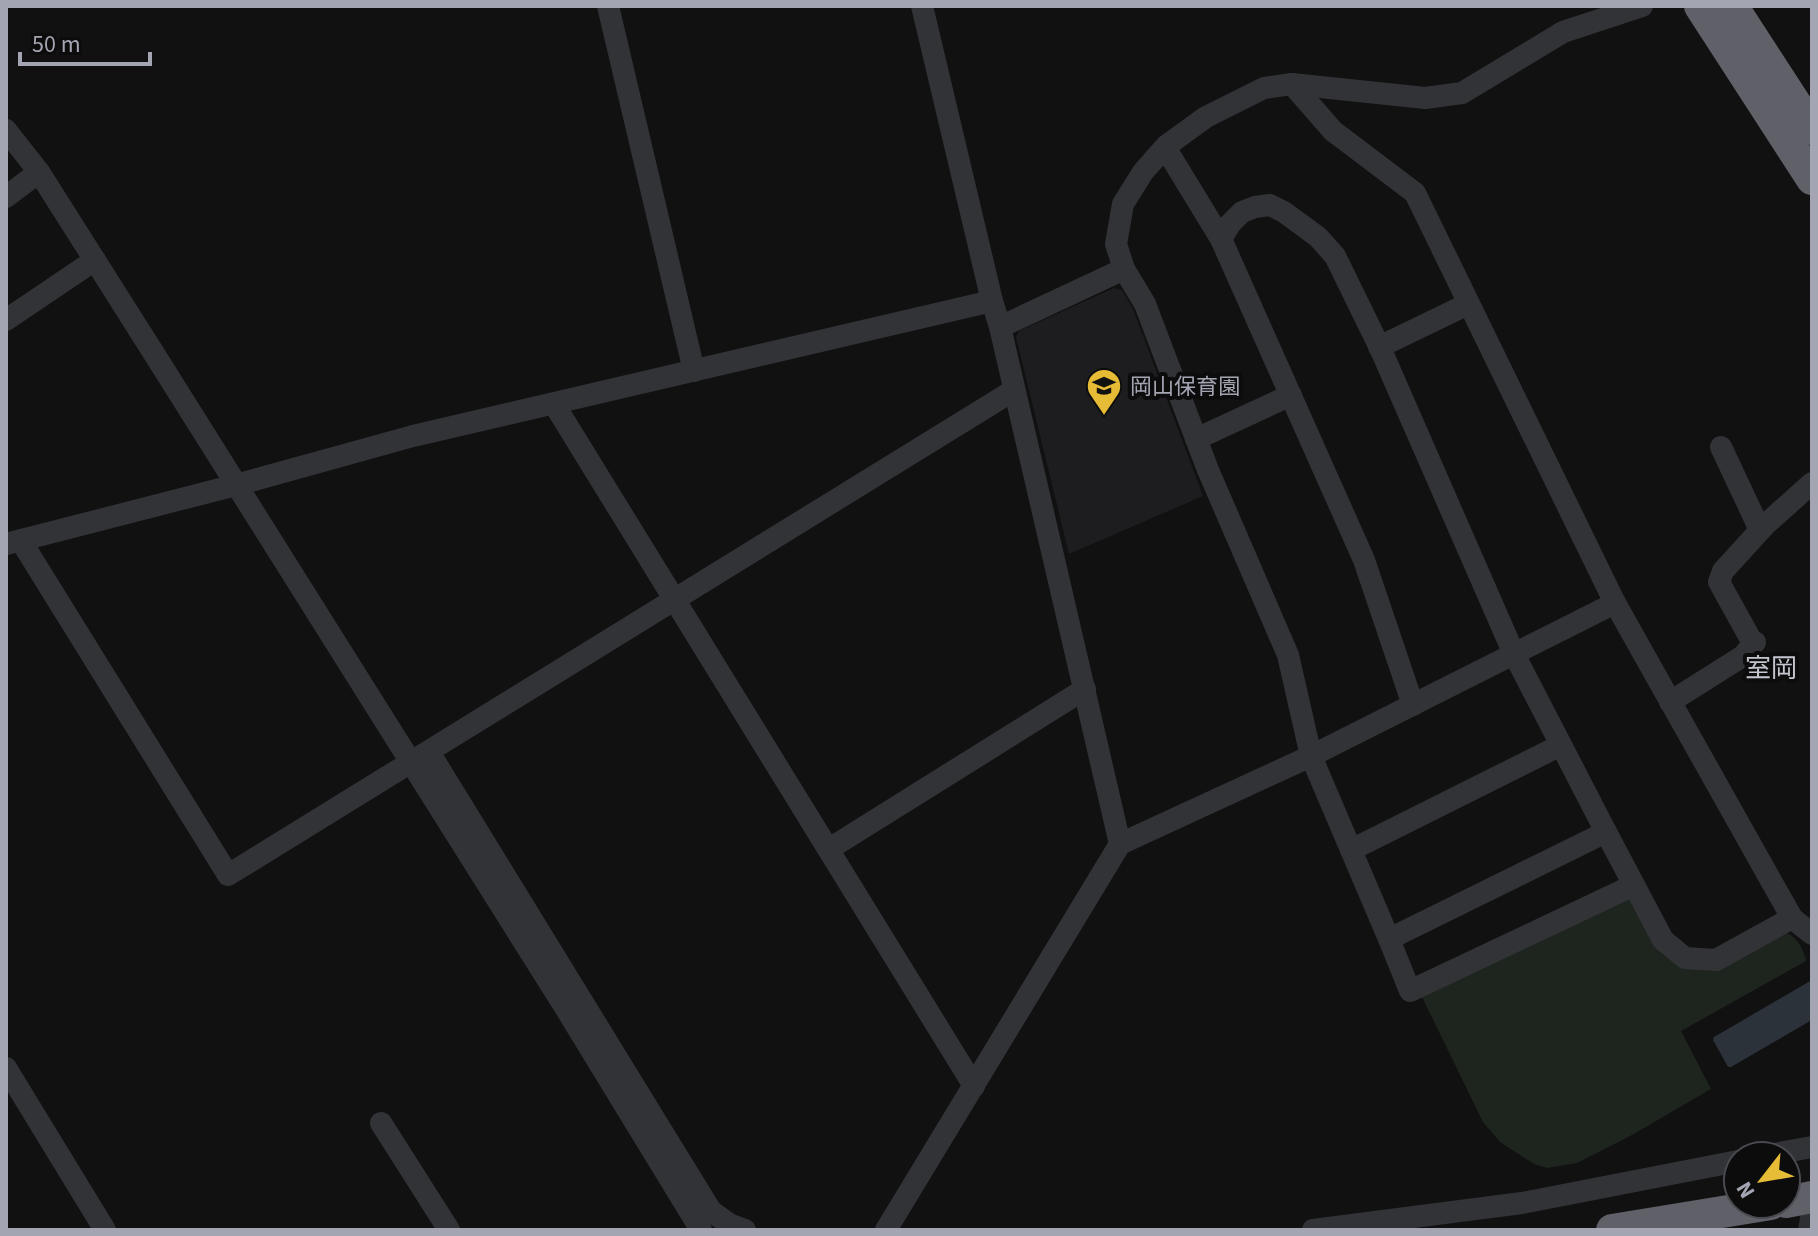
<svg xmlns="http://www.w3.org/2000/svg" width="1818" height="1236" viewBox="0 0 1818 1236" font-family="'Source Sans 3','Noto Sans JP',sans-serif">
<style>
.built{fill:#1d1d1f}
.green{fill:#1e251f}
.water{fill:#2b323a}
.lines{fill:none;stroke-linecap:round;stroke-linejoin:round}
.minor-tunnel{stroke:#2e2f32;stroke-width:22;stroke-dasharray:22 11;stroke-linecap:butt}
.minor{stroke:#323337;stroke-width:22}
.highway{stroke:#5f6068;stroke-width:32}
.labels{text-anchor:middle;stroke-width:8;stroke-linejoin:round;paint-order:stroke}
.poi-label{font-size:22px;fill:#a3a6b2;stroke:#0c0c0d;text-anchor:start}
.quarter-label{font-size:26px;fill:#c4c6cf;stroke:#0c0c0d}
</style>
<rect width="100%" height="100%" fill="#111112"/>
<polygon class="built" points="1114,288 1122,290 1133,309 1203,496 1069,554 1016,337 1019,331"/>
<path class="green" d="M1631 892 1678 964 1787 933C1798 938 1804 950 1806 961L1681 1031 1711 1089 1632 1135 1577 1163 1547 1168 1534 1164 1500 1142 1483 1122 1422 997Z"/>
<polygon class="water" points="1812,980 1812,1018 1810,1021 1731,1067 1728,1067 1713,1040 1714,1037"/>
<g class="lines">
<polyline class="minor-tunnel" points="1809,1230 1812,1212"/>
<g class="minor">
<polyline points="608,6 694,371"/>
<polyline points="922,6 992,301 1000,327 1120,844"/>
<polyline points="1292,84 1425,98 1462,93 1563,32 1642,6"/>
<polyline points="6,130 39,172 153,352 566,1009 701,1230"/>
<polyline points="1171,157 1221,239"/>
<polyline points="6,197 39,172"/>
<polyline points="6,320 95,260"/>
<polyline points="1000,327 1124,269"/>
<polyline points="1379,347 1468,304"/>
<polyline points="554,404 974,1086"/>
<polyline points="1196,439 1291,395"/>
<polyline points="1721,447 1760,530"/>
<polyline points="21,541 228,875 1014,390"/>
<polyline points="6,544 236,485 413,436 992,301"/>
<polyline points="1750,638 1719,582 1723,571 1765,525 1812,483"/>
<polyline points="1670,702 1743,656 1755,642"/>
<polyline points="1413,705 1364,560 1221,239 1230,224 1242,212 1255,207 1270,205 1284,212 1318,237 1335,256 1381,350 1514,654 1606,832 1389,939 1311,756 1288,655 1208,470 1145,304 1124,269 1116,244 1123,204 1143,172 1166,146 1206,117 1264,88 1292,84 1333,131 1415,193 1615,603 1792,918 1812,934"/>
<polyline points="429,752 711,1211 729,1224 745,1230"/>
<polyline points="1606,832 1663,940 1685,958 1716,960 1792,918"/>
<polyline points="829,849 1085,689"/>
<polyline points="1351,850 1561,745"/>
<polyline points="1389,939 1410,991 1634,885"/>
<polyline points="6,1068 105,1230"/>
<polyline points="381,1123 449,1230"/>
<polyline points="1763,1156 1812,1147"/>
<polyline points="886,1230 1120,844 1311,756 1615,603"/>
<polyline points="1313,1230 1522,1203 1738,1161"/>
</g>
<g class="highway">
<polyline points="1700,6 1812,179"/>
<polyline points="1732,6 1812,129"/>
<polyline points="1786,1202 1812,1197"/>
<polyline points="1612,1230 1771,1204"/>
</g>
</g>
<defs>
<symbol id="school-pin" viewBox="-11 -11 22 30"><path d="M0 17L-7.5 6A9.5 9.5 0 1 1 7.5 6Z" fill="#e6bb35" stroke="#0c0c0d"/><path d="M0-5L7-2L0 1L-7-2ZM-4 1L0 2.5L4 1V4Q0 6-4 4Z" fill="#111"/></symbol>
</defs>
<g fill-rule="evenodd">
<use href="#school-pin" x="1084" y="366" width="40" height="54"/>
</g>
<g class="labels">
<g class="poi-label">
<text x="1130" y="394">岡山保育園</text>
</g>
<g class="quarter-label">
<text x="1771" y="677">室岡</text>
</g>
</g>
<rect width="1818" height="1236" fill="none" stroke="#a3a6b2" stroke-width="16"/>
<g transform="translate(1762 1180) rotate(239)"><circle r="38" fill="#0c0c0d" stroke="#484a4f" stroke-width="2"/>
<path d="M0-6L14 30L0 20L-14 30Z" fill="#e6bb35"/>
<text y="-12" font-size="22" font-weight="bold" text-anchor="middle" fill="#a3a6b2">N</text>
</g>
<path d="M20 52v12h130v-12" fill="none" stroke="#a3a6b2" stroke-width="4"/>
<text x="32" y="52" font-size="24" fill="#a3a6b2" stroke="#0c0c0d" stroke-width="6" paint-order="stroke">50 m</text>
</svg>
